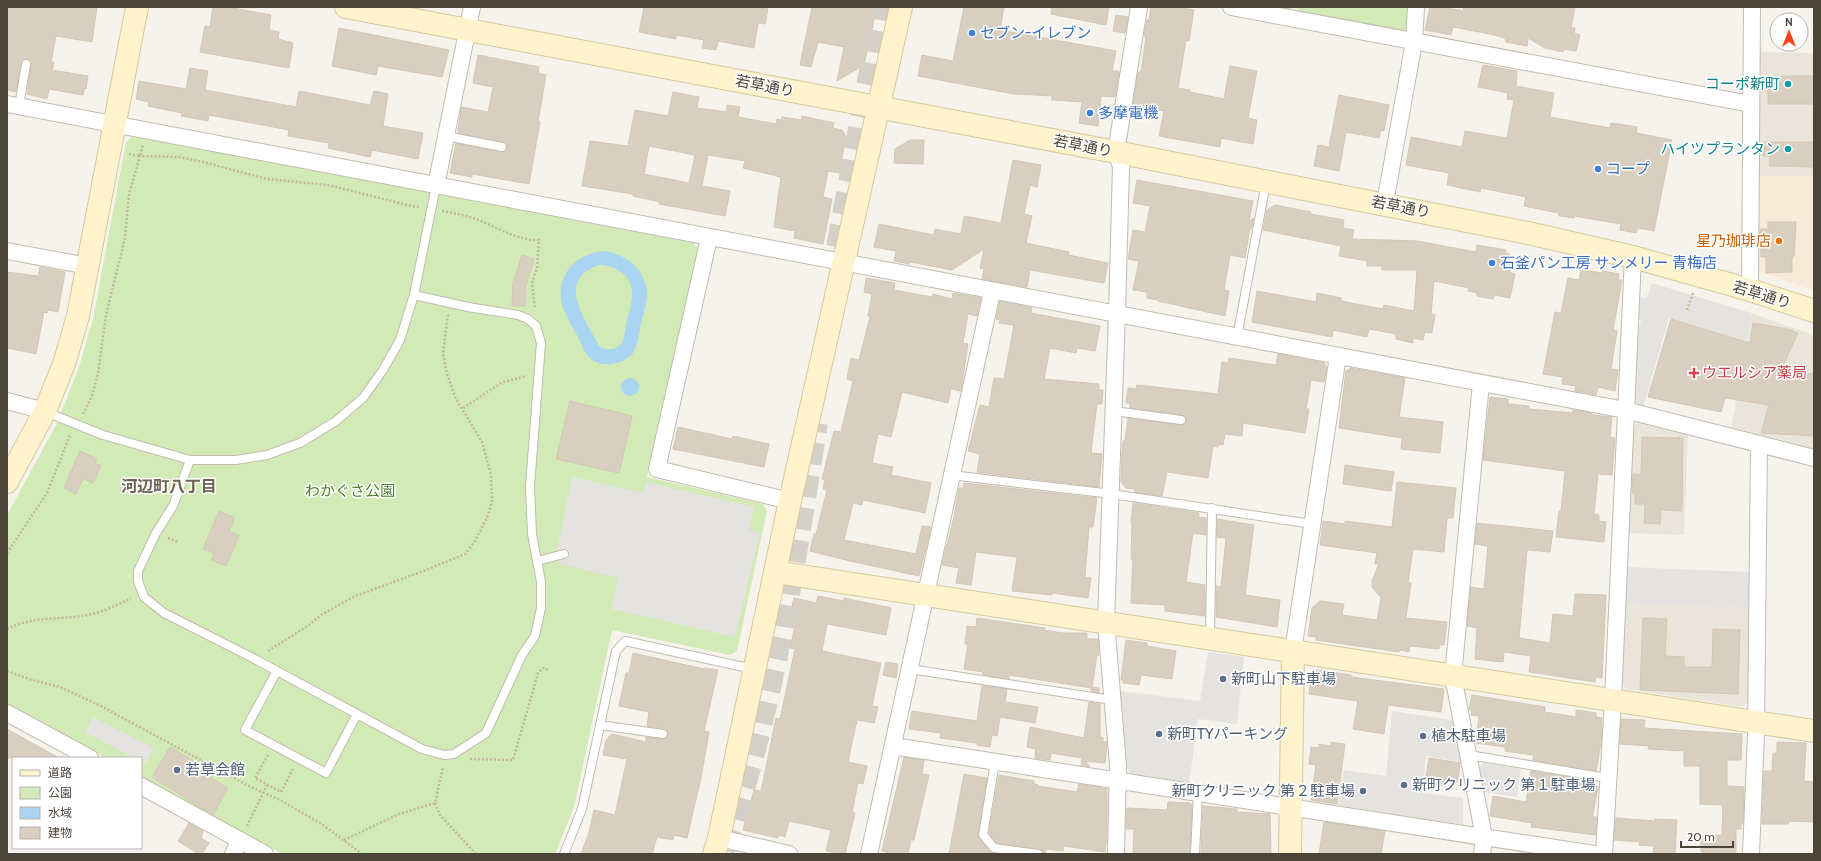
<svg xmlns="http://www.w3.org/2000/svg" width="1821" height="861" viewBox="0 0 1821 861" font-family="Cabin,'Noto Sans JP',sans-serif">
<style>
.residential{fill:#eae5da}
.commercial{fill:#f7ead8}
.green{fill:#d2eab5}
.parking{fill:#e5e3e0}
.water{fill:#a9d4f2;fill-rule:evenodd}
.building{fill:#d8cfc1;stroke:#d3c7b4;fill-rule:evenodd}
.lines{fill:none;stroke-linecap:round;stroke-linejoin:round}
.highway-tunnel{stroke:#d4d0c8;stroke-width:22;stroke-dasharray:22 11;stroke-linecap:butt}
.lane-casing{stroke:#c2bbae;stroke-width:10}
.street-casing{stroke:#c2bbae;stroke-width:18}
.secondary-casing{stroke:#d6c79b;stroke-width:24}
.path{stroke:#c4b79f;stroke-width:2.5;stroke-dasharray:2 2;stroke-linecap:butt}
.lane{stroke:#fff;stroke-width:8}
.street{stroke:#fff;stroke-width:16}
.secondary{stroke:#fff3cd;stroke-width:22}
.shop-dot{fill:#3f7fe0;stroke:#fff;stroke-width:1.5}
.culture-dot{fill:#0f9aa8;stroke:#fff;stroke-width:1.5}
.food-dot{fill:#e8710a;stroke:#fff;stroke-width:1.5}
.health-dot{fill:#e0444e;stroke:#fff;stroke-width:1.5}
.service-dot{fill:#5c6f8a;stroke:#fff;stroke-width:1.5}
.labels{text-anchor:middle;stroke-width:3;stroke-linejoin:round;paint-order:stroke}
.shop-label{font-size:15px;fill:#366cbe;stroke:#fff;text-anchor:start}
.culture-label{font-size:15px;fill:#0d838f;stroke:#fff;text-anchor:end}
.street-label{font-size:15px;fill:#4b4439;stroke:#fff}
.food-label{font-size:15px;fill:#c56008;stroke:#fff;text-anchor:end}
.health-label{font-size:15px;fill:#be3a42;stroke:#fff;text-anchor:start}
.park-label{font-size:15px;fill:#4a7f2a;stroke:#fff}
.service-label{font-size:15px;fill:#4e5e75;stroke:#fff;text-anchor:start}
.neighbourhood-label{font-size:16px;font-weight:bold;fill:#6e6250;stroke:#fff}
</style>
<rect width="100%" height="100%" fill="#f6f3ec"/>
<g class="residential">
<polygon points="1760,52 1814,53 1814,176 1759,176"/>
<polygon points="1751,313 1814,335 1814,451 1731,430"/>
<polygon points="1639,422 1688,435 1684,535 1628,533 1632,427"/>
<polygon points="1624,604 1749,608 1748,702 1742,707 1626,689 1620,683"/>
</g>
<polygon class="commercial" points="1759,176 1814,176 1814,291 1763,273 1758,268"/>
<g class="green">
<polygon points="1297,7 1409,7 1408,27 1402,32 1301,13"/>
<polygon points="133,136 693,243 698,249 647,477 763,504 767,511 737,651 730,655 612,630 574,807 555,854 282,854 141,777 141,758 106,758 7,704 7,515 56,425 79,367 93,319 126,142"/>
</g>
<g class="parking">
<polygon points="1652,283 1751,313 1746,341 1669,318 1643,407 1638,406 1634,400 1637,335 1641,320 1638,319 1639,298 1647,298"/>
<polygon points="572,477 644,493 646,482 754,507 749,530 760,532 735,637 611,609 618,578 561,564 556,556"/>
<polygon points="1626,567 1749,572 1749,608 1624,604"/>
<polygon points="1208,652 1244,657 1237,724 1198,719 1189,783 1131,774 1126,766 1120,691 1200,701"/>
<polygon points="1392,711 1453,720 1461,762 1426,756 1422,793 1463,798 1463,825 1338,806 1344,770 1386,776"/>
<polygon points="93,717 154,748 145,764 141,762 141,758 134,758 85,732"/>
<polygon points="1484,763 1521,769 1517,797 1483,792 1478,768"/>
</g>
<g class="water">
<path d="M603 251C626 254 646 269 647 294 647 304 643 314 641 324 639 333 638 345 633 353 622 366 598 369 587 355 584 351 582 345 580 341 574 328 561 311 561 297 559 270 579 254 603 251ZM599 265C616 265 633 276 632 295 632 303 629 312 627 320 625 327 625 338 621 344 615 351 605 351 599 346 585 319 555 280 599 265Z"/>
<circle cx="630" cy="387" r="9"/>
</g>
<g class="building">
<polygon points="7,7 97,7 92,42 56,36 51,62 54,62 52,70 88,76 86,89 84,89 83,95 49,89 47,99 27,94 31,65 30,60 27,59 21,63 16,92 7,90"/>
<polygon points="213,7 228,7 271,15 269,30 279,32 278,39 293,43 289,68 200,52 205,26 210,27"/>
<polygon points="644,7 756,7 768,9 765,24 758,23 754,48 718,41 716,50 702,48 704,40 676,35 676,39 639,32"/>
<polygon points="812,7 877,7 864,65 837,81 844,47 818,42 811,67 800,65"/>
<polygon points="964,7 1004,7 1000,30 1116,51 1112,71 1119,71 1115,97 1101,96 1098,126 1079,123 1082,102 1052,100 1052,96 1014,94 918,76 922,55 953,61"/>
<polygon points="1052,7 1109,7 1106,25 1051,14"/>
<polygon points="1151,7 1177,7 1194,10 1189,41 1186,40 1178,88 1190,90 1190,92 1224,99 1230,66 1257,71 1248,118 1257,120 1253,144 1221,138 1220,147 1159,136 1164,111 1133,106 1138,72 1141,72 1146,37 1144,36 1147,20 1149,20"/>
<polygon points="1430,7 1442,7 1463,11 1464,7 1575,7 1571,28 1575,28 1574,33 1580,35 1576,51 1564,49 1563,52 1545,48 1528,38 1527,46 1506,42 1505,38 1490,34 1453,27 1451,35 1425,30"/>
<polygon points="1116,15 1128,17 1125,33 1113,31"/>
<polygon points="339,28 449,50 442,77 378,66 376,75 332,66"/>
<polygon points="478,55 539,67 538,73 546,75 538,122 540,122 529,184 472,174 472,177 450,173 456,143 501,152 504,152 507,148 507,145 503,142 458,133 461,107 488,112 493,87 473,83"/>
<polygon points="1483,65 1517,71 1516,86 1554,93 1550,117 1610,128 1611,123 1618,124 1637,127 1636,133 1672,140 1654,231 1638,228 1636,233 1620,230 1621,224 1574,216 1574,218 1559,216 1558,213 1524,206 1526,197 1481,188 1480,192 1447,185 1449,173 1406,165 1411,137 1462,147 1465,131 1507,138 1514,100 1507,99 1508,93 1478,87"/>
<polygon points="190,68 208,71 205,90 296,107 299,91 370,105 374,91 388,94 383,126 423,133 418,159 372,150 370,157 328,148 329,143 288,136 289,130 209,115 208,121 181,116 182,113 148,106 149,102 136,99 139,81 186,89"/>
<polygon points="1761,76 1814,76 1814,104 1768,104 1768,91 1761,91"/>
<path d="M673 92 699 97 697 108 726 112 727 105 740 107 738 117 776 124 777 119 782 120V117L801 120 802 116 834 123 833 128 842 130 852 148 844 146 839 173 828 171 823 197 832 199 823 244 794 238 795 231 774 227 781 177 743 168 745 161 708 155 702 186 730 191 725 216 659 204 660 202 633 196V194L582 186 590 141 628 146 635 110 668 116ZM649 146 695 155 689 183 644 174Z"/>
<polygon points="1339,95 1389,105 1384,131 1381,130 1379,138 1346,132 1339,171 1314,166 1318,145 1329,147"/>
<polygon points="910,140 924,140 923,164 894,163 895,149"/>
<polygon points="1763,142 1814,142 1814,167 1769,166 1770,156 1763,156"/>
<polygon points="1013,160 1041,165 1037,187 1030,185 1024,214 1032,216 1026,243 1069,252 1068,255 1108,263 1104,283 1030,270 1027,287 982,279 984,269 980,268 984,249 952,270 910,262 909,264 894,261 896,251 874,247 879,224 934,235 935,229 961,234 964,216 1001,223"/>
<polygon points="1137,180 1253,201 1249,221 1254,218 1252,228 1250,228 1245,258 1230,255 1224,290 1229,291 1225,316 1158,301 1158,300 1147,298 1147,292 1133,290 1139,261 1128,259 1133,230 1145,232 1150,206 1133,203"/>
<polygon points="1275,205 1311,212 1310,214 1344,220 1343,228 1354,230 1352,239 1417,241 1476,252 1477,245 1506,250 1506,253 1510,254 1509,261 1511,262 1510,272 1515,274 1510,298 1494,295 1493,299 1477,296 1477,293 1468,291 1469,288 1434,281 1431,314 1435,315 1432,333 1425,332 1423,340 1413,338 1413,343 1396,339 1396,334 1369,329 1367,337 1333,330 1332,337 1252,322 1257,291 1316,302 1317,293 1341,298 1341,301 1383,309 1384,305 1414,311 1417,270 1382,270 1382,266 1367,266 1367,261 1339,256 1341,246 1263,230 1267,210"/>
<polygon points="1768,222 1796,222 1794,256 1792,257 1792,272 1766,273 1766,257 1761,257 1760,229 1768,229"/>
<polygon points="522,255 534,259 526,286 525,306 512,306 513,283"/>
<polygon points="40,267 65,272 58,312 48,310 47,313 44,312 36,354 7,348 7,272 38,276"/>
<polygon points="1581,270 1602,273 1603,271 1619,274 1618,280 1622,280 1613,330 1617,331 1611,369 1618,370 1615,391 1598,387 1596,395 1575,391 1576,386 1562,384 1563,377 1543,374 1555,312 1561,313 1568,278 1579,280"/>
<polygon points="866,278 895,283 894,290 932,297 933,294 952,299 953,293 981,298 977,316 968,314 963,343 968,344 961,391 951,389 948,403 902,392 891,437 878,434 872,463 893,467 891,475 931,483 925,513 863,500 862,505 853,503 844,540 916,554 922,526 931,527 919,576 850,561 810,551 814,534 816,534 827,490 823,489 825,480 822,479 834,431 841,432 853,381 847,379 851,358 859,360 870,317 868,316 872,294 864,292"/>
<polygon points="1000,301 1032,308 1031,313 1100,326 1095,351 1077,348 1076,353 1050,348 1044,379 1099,384 1099,390 1103,390 1102,404 1097,404 1091,453 1102,454 1099,487 977,472 980,454 968,451 980,405 989,407 994,378 1004,379 1014,325 999,323 1000,320 996,319"/>
<polygon points="1671,319 1750,343 1753,323 1788,329 1798,333 1780,372 1814,374 1814,436 1761,433 1769,405 1725,398 1721,412 1648,397"/>
<polygon points="1278,354 1324,363 1327,368 1324,382 1311,380 1306,409 1309,409 1305,433 1243,423 1242,436 1225,434 1223,445 1218,444 1218,447 1213,446 1208,478 1167,472 1162,496 1135,492 1135,489 1126,488 1121,482 1122,454 1123,441 1125,441 1128,418 1180,425 1185,424 1186,420 1185,416 1182,415 1130,408 1130,403 1126,403 1128,388 1136,389 1137,385 1218,394 1222,362 1228,363 1229,358 1276,365"/>
<polygon points="1350,368 1405,378 1399,417 1443,422 1440,453 1401,449 1402,438 1339,428 1346,370 1349,371"/>
<polygon points="1490,397 1508,399 1508,404 1529,406 1529,409 1573,413 1573,410 1592,413 1592,415 1612,417 1610,437 1615,438 1612,475 1598,474 1594,514 1599,515 1599,521 1606,522 1604,542 1556,537 1559,511 1561,511 1565,471 1483,460"/>
<polygon points="570,401 632,416 619,473 556,459"/>
<polygon points="678,427 732,439 733,436 769,444 764,467 673,449"/>
<polygon points="1642,437 1683,438 1682,511 1661,510 1660,524 1644,523 1645,504 1635,504 1635,493 1632,493 1633,474 1641,475"/>
<polygon points="80,451 97,459 95,463 101,466 93,483 83,479 76,494 64,488"/>
<polygon points="1345,465 1394,472 1391,491 1343,484"/>
<polygon points="1397,482 1456,488 1453,518 1447,518 1444,552 1413,549 1408,582 1411,583 1406,618 1447,622 1444,645 1439,645 1439,649 1410,646 1409,652 1400,650 1399,652 1316,640 1316,637 1308,636 1312,608 1320,601 1344,604 1342,615 1377,620 1381,598 1372,587 1372,581 1379,564 1375,564 1377,553 1320,545 1323,521 1345,524 1345,521 1392,527"/>
<polygon points="964,483 1097,498 1093,527 1089,527 1085,577 1091,578 1088,598 1052,593 1052,595 1012,591 1017,557 976,552 971,585 956,583 959,568 942,565 954,517 959,488 963,488"/>
<polygon points="1133,503 1199,513 1198,517 1206,518 1206,535 1193,533 1186,582 1205,585 1205,616 1165,611 1165,605 1131,603 1133,559 1131,559 1132,522 1131,522"/>
<polygon points="219,511 235,518 229,531 239,535 226,566 211,560 214,553 203,549"/>
<polygon points="1217,519 1254,525 1245,595 1280,600 1277,627 1216,617 1216,586 1221,587 1226,538 1217,537"/>
<polygon points="1477,523 1553,531 1550,552 1527,550 1519,638 1550,643 1553,614 1573,616 1575,594 1606,595 1602,678 1596,677 1595,682 1529,672 1531,656 1504,652 1503,662 1475,659 1477,628 1467,626 1471,587 1484,589 1488,546 1475,544"/>
<polygon points="818,596 844,601 844,598 891,608 886,635 827,624 822,651 881,663 872,706 878,707 874,723 857,720 848,762 867,766 863,784 858,783 852,812 855,813 845,854 826,851 831,830 789,821 785,837 779,835 778,838 743,830 754,790 761,791 776,718 780,719 795,649 790,648 795,626 787,624 794,598 816,603"/>
<polygon points="977,618 1045,628 1044,630 1063,633 1087,633 1087,639 1098,639 1099,655 1097,655 1092,687 1099,688 1099,693 1091,691 1091,688 1009,675 1009,679 983,675 983,672 964,669 968,644 965,644 967,626 976,627"/>
<polygon points="1643,618 1667,619 1665,656 1684,657 1684,667 1712,667 1713,629 1740,630 1738,694 1640,690"/>
<polygon points="1126,640 1147,643 1147,646 1176,651 1172,679 1141,675 1139,685 1123,683 1123,680 1121,680"/>
<polygon points="633,653 704,669 704,668 718,670 704,731 709,732 701,778 687,838 674,835 673,840 657,837 652,854 581,854 589,833 594,810 615,815 627,759 603,755 606,740 612,734 646,742 646,737 663,739 668,735 666,729 647,726 649,712 619,706 626,673 629,673"/>
<polygon points="886,662 898,664 896,678 883,675"/>
<polygon points="1317,670 1351,675 1351,677 1444,689 1441,712 1388,705 1384,734 1353,729 1358,701 1309,694 1311,677 1316,678"/>
<polygon points="982,686 1007,689 1005,702 1038,707 1035,723 1000,717 997,736 992,735 990,747 977,745 977,743 940,738 941,733 909,729 912,711 977,721"/>
<polygon points="1472,695 1545,707 1545,712 1576,717 1576,710 1596,713 1596,717 1602,718 1601,743 1596,771 1533,760 1534,755 1505,751 1505,747 1476,743 1479,716 1471,715 1472,710 1469,710"/>
<polygon points="1089,702 1100,704 1100,737 1103,737 1103,742 1107,742 1105,763 1085,761 1090,767 1081,765 1082,758 1051,753 1050,760 1035,758 1036,749 1027,747 1030,727 1084,738"/>
<polygon points="1621,719 1645,720 1644,728 1742,734 1741,760 1727,760 1727,786 1744,787 1743,823 1741,823 1741,829 1736,829 1736,854 1704,854 1704,852 1701,852 1701,836 1722,835 1723,805 1700,804 1700,766 1684,766 1684,751 1648,749 1649,746 1620,744"/>
<polygon points="7,729 59,758 7,758"/>
<polygon points="1331,742 1345,744 1337,804 1311,800 1316,765 1309,764 1311,747 1319,748 1319,744 1331,746"/>
<polygon points="1777,742 1806,743 1804,781 1814,782 1814,822 1789,821 1788,824 1762,824 1764,771 1772,771 1773,753 1777,753"/>
<polygon points="170,747 199,764 196,769 228,788 213,815 152,777"/>
<polygon points="904,757 924,760 922,774 929,775 914,840 911,840 908,854 894,854 882,851"/>
<polygon points="1429,758 1460,763 1458,782 1445,780 1444,786 1425,783"/>
<polygon points="1531,771 1594,781 1593,786 1598,787 1593,815 1593,817 1597,817 1596,835 1531,827 1532,823 1490,816 1493,796 1526,802"/>
<polygon points="964,774 987,778 978,836 990,852 997,854 949,854"/>
<polygon points="999,775 1034,781 1034,784 1038,785 1037,786 1077,792 1079,784 1107,789 1107,836 1105,852 1064,846 1063,851 1046,849 1045,854 1043,854 1042,850 1039,849 997,843 989,833"/>
<polygon points="1168,802 1190,803 1192,805 1190,854 1133,854 1134,829 1126,829 1127,808 1167,810"/>
<polygon points="1203,806 1237,809 1237,812 1270,814 1271,854 1201,854"/>
<polygon points="1616,818 1655,821 1655,819 1677,820 1675,854 1653,854 1654,846 1639,845 1640,842 1614,840"/>
<polygon points="1324,822 1385,831 1381,854 1319,854"/>
<polygon points="189,823 203,831 201,838 209,843 202,854 199,854 178,841"/>
</g>
<g class="lines">
<g class="highway-tunnel">
<polyline points="837,247 882,7"/>
<path d="M724 850C773 713 794 567 817 423"/>
</g>
<defs>
<g id="lane">
<polyline points="19,106 26,64"/>
<polyline points="446,136 502,147"/>
<polyline points="1237,337 1266,183"/>
<polyline points="1114,411 1181,420"/>
<polyline points="46,412 103,435 190,460 236,460 267,455 300,443 336,421 363,398 383,370 400,340 414,295 436,186"/>
<polyline points="190,460 173,506 156,533 138,571 138,581 144,597 164,613 251,657 422,749 444,755 454,754 486,733 522,655 535,636 541,608 541,582 532,534 530,486 541,343 536,326 528,319 518,315 468,307 414,295"/>
<polyline points="951,475 1112,494 1312,524"/>
<polyline points="537,561 564,554"/>
<polyline points="1210,637 1212,508"/>
<polyline points="910,669 1112,700"/>
<polyline points="277,671 245,730 326,773 357,714"/>
<polyline points="600,725 663,734"/>
<polyline points="1469,755 1607,778"/>
<polyline points="995,762 983,835 994,848 1038,854"/>
<polyline points="564,854 582,809 616,651 625,641 753,669"/>
<polyline points="1195,854 1198,793"/>
</g>
<g id="street">
<polyline points="1231,7 1751,104"/>
<polyline points="7,104 1625,410 1814,458"/>
<polyline points="436,186 472,7"/>
<polyline points="1385,203 1414,42 1416,7"/>
<polyline points="709,238 657,469 790,501"/>
<polyline points="7,251 88,266"/>
<polyline points="1750,290 1752,7"/>
<polyline points="1481,383 1453,676 1484,837 1482,854"/>
<polyline points="7,401 45,411"/>
<polyline points="1293,651 1338,356"/>
<polyline points="7,713 90,758"/>
<polyline points="893,746 1594,854"/>
<polyline points="141,786 265,854"/>
<polyline points="719,838 789,854"/>
<polyline points="233,854 240,840"/>
<polyline points="869,854 992,292"/>
<polyline points="1116,854 1118,765 1106,622 1117,314 1121,166 1116,152 1139,7"/>
<polyline points="1604,854 1613,700 1633,257"/>
<polyline points="1751,854 1756,734 1759,445"/>
</g>
<g id="secondary">
<polyline points="346,7 1116,152 1528,233 1633,257 1750,290 1814,311"/>
<polyline points="7,482 45,411 64,364 78,316 137,7"/>
<polyline points="775,572 1814,731"/>
<polyline points="714,854 719,838 790,501 901,7"/>
<polyline points="1290,854 1293,651"/>
</g>
</defs>
<use href="#lane" class="lane-casing"/>
<use href="#street" class="street-casing"/>
<use href="#secondary" class="secondary-casing"/>
<g class="path">
<polyline points="129,154 140,156 143,145"/>
<path d="M442 211C453 213 463 215 473 218 494 225 516 241 539 240L537 268 532 283 535 309"/>
<polyline points="1687,310 1693,293"/>
<polyline points="463,408 503,382 527,376"/>
<polyline points="83,414 92,396 98,374 106,315 125,238 129,194 140,156 179,157 203,162 267,179 328,185 411,206 420,207"/>
<polyline points="168,538 178,542"/>
<polyline points="7,553 47,493 70,435"/>
<path d="M7 629C32 616 61 620 88 615 103 612 118 605 131 598"/>
<polyline points="268,651 309,625 321,615 353,597 426,570 465,554 475,541 487,518 492,501 491,475 482,442 456,399 447,374 443,353 448,314"/>
<polyline points="7,671 32,680 60,687 99,705 245,784 282,801 323,825 362,854"/>
<polyline points="268,755 255,778 281,792 293,769"/>
<polyline points="470,759 513,760 538,673 543,668 549,670"/>
<polyline points="435,803 440,815 476,854"/>
<polyline points="247,826 267,785"/>
<polyline points="344,840 399,814 435,803 443,767"/>
</g>
<use href="#lane" class="lane"/>
<use href="#street" class="street"/>
<use href="#secondary" class="secondary"/>
</g>
<g class="shop-dot">
<circle cx="972" cy="33" r="4"/>
<circle cx="1090" cy="113" r="4"/>
<circle cx="1598" cy="169" r="4"/>
<circle cx="1492" cy="263" r="4"/>
</g>
<g class="culture-dot">
<circle cx="1788" cy="84" r="4"/>
<circle cx="1788" cy="149" r="4"/>
</g>
<circle class="food-dot" cx="1779" cy="241" r="4"/>
<path class="health-dot" d="M1692 367h4v4h4v4h-4v4h-4v-4h-4v-4h4z"/>
<g class="service-dot">
<circle cx="1223" cy="679" r="4"/>
<circle cx="1159" cy="734" r="4"/>
<circle cx="1423" cy="736" r="4"/>
<circle cx="177" cy="770" r="4"/>
<circle cx="1404" cy="785" r="4"/>
<circle cx="1363" cy="791" r="4"/>
</g>
<g class="labels">
<g class="shop-label">
<text x="980" y="38">セブン-イレブン</text>
<text x="1098" y="118">多摩電機</text>
<text x="1606" y="174">コープ</text>
<text x="1500" y="268">石釜パン工房 サンメリー 青梅店</text>
</g>
<g class="culture-label">
<text x="1780" y="89">コーポ新町</text>
<text x="1780" y="154">ハイツプランタン</text>
</g>
<g class="street-label">
<text transform="translate(765 86) rotate(11)" y="5">若草通り</text>
<text transform="translate(1083 146) rotate(11)" y="5">若草通り</text>
<text transform="translate(1401 207) rotate(11)" y="5">若草通り</text>
<text transform="translate(1762 295) rotate(17)" y="5">若草通り</text>
</g>
<g class="food-label">
<text x="1771" y="246">星乃珈琲店</text>
</g>
<g class="health-label">
<text x="1702" y="378">ウエルシア薬局</text>
</g>
<g class="park-label">
<text x="350" y="496">わかぐさ公園</text>
</g>
<g class="service-label">
<text x="1231" y="684">新町山下駐車場</text>
<text x="1167" y="739">新町TYパーキング</text>
<text x="1431" y="741">植木駐車場</text>
<text x="185" y="775">若草会館</text>
<text x="1412" y="790">新町クリニック 第１駐車場</text>
<text x="1355" y="796" text-anchor="end">新町クリニック 第２駐車場</text>
</g>
<g class="neighbourhood-label">
<text x="169" y="492">河辺町八丁目</text>
</g>
</g>
<rect width="1821" height="861" fill="none" stroke="#4b4439" stroke-width="16"/>
<rect x="12" y="757" width="130" height="92" fill="#ffffff" stroke="#b7b4b0"/>
<rect x="20" y="770" width="20" height="6" fill="#fff3cd" stroke="#b7b4b0"/>
<text x="48" y="777" font-size="12" fill="#4b4439">道路</text>
<rect x="20" y="787" width="20" height="12" fill="#d2eab5" stroke="#b7b4b0"/>
<text x="48" y="797" font-size="12" fill="#4b4439">公園</text>
<rect x="20" y="807" width="20" height="12" fill="#a9d4f2" stroke="#b7b4b0"/>
<text x="48" y="817" font-size="12" fill="#4b4439">水域</text>
<rect x="20" y="827" width="20" height="12" fill="#d8cfc1" stroke="#b7b4b0"/>
<text x="48" y="837" font-size="12" fill="#4b4439">建物</text>
<g transform="translate(1789 32)"><circle r="19" fill="#ffffff" stroke="#b7b4b0"/>
<path d="M0-3L7 15L0 10L-7 15Z" fill="#fc3f1d"/>
<text y="-6" font-size="11" font-weight="bold" text-anchor="middle" fill="#4b4439">N</text>
</g>
<path d="M1681 841v6h52v-6" fill="none" stroke="#4b4439" stroke-width="2"/>
<text x="1687" y="841" font-size="12" fill="#4b4439" stroke="#ffffff" stroke-width="3" paint-order="stroke">20 m</text>
</svg>
